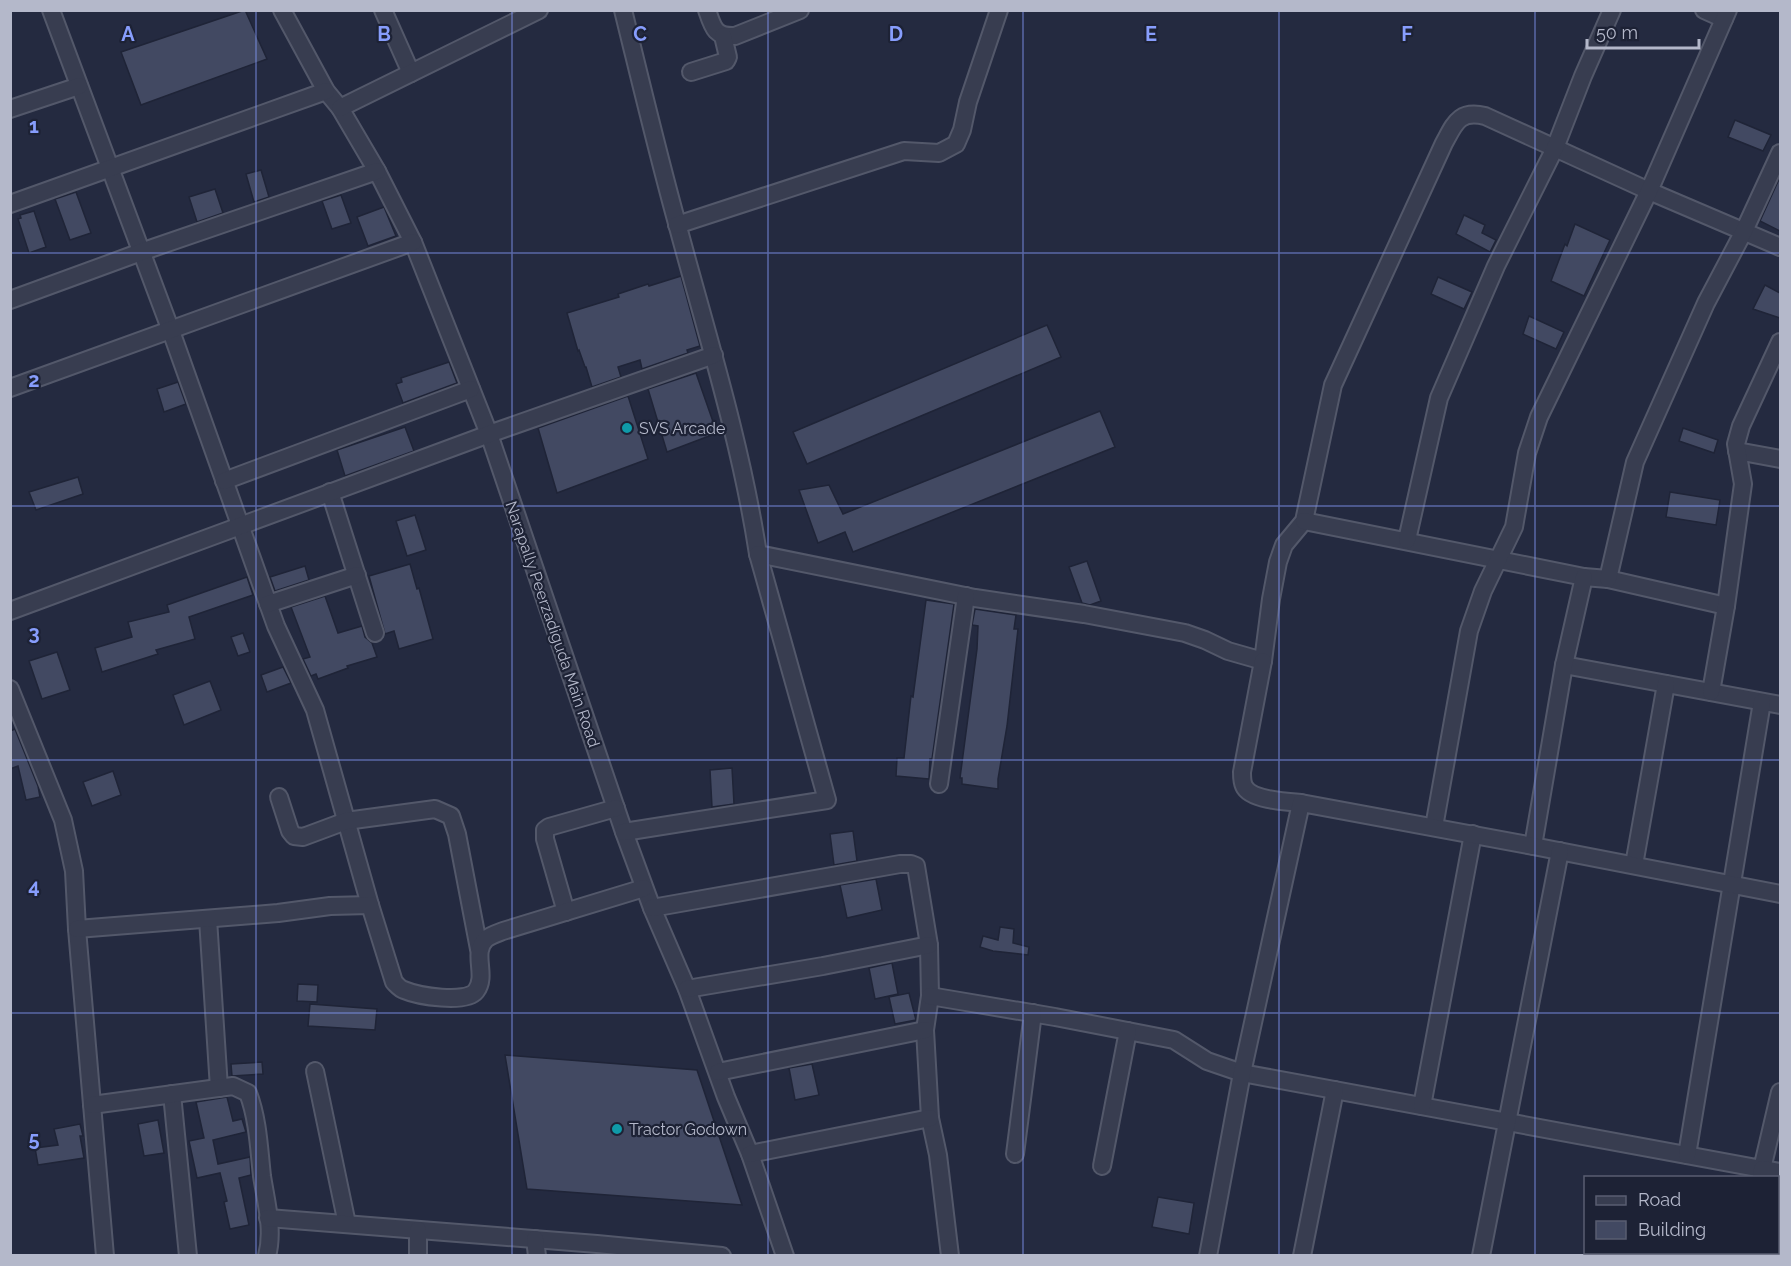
<svg xmlns="http://www.w3.org/2000/svg" width="1791" height="1266" viewBox="0 0 1791 1266" font-family="Raleway,sans-serif">
<style>
.building{fill:#424962;stroke:#1f2437;stroke-width:1.5}
.lines{fill:none;stroke-linecap:round;stroke-linejoin:round}
.minor-casing{stroke:#53586a;stroke-width:20}
.minor{stroke:#383d50;stroke-width:16}
.grid{fill:none;stroke:#879dfc;stroke-width:1.5;stroke-opacity:0.55}
.culture-dot{fill:#0f9aa8;stroke:#1d2235;stroke-width:2}
.labels{text-anchor:middle;stroke-width:4.5;stroke-linejoin:round;paint-order:stroke}
.poi-label{font-size:16px;fill:#b4b8ca;stroke:#1d2235;text-anchor:start}
.street-label{font-size:16px;fill:#b4b8ca;stroke:#1d2235}
.grid-label{font-size:20px;text-anchor:middle;font-weight:bold;fill:#879dfc;stroke:#1d2235;stroke-width:4.5;stroke-linejoin:round;paint-order:stroke}
</style>
<rect width="100%" height="100%" fill="#242a40"/>
<g class="building">
<polygon points="245,10 267,59 141,105 121,52"/>
<polygon points="1735,120 1771,135 1763,151 1728,137"/>
<polygon points="261,170 269,197 254,202 246,174"/>
<polygon points="1780,177 1780,231 1760,221"/>
<polygon points="215,189 223,213 197,222 189,197"/>
<polygon points="76,192 91,233 70,240 55,199"/>
<polygon points="341,195 351,223 332,229 322,201"/>
<polygon points="384,207 396,236 368,246 357,217"/>
<polygon points="34,211 46,247 29,253 18,219 21,218 20,215"/>
<polygon points="1464,215 1485,225 1482,233 1496,240 1490,252 1456,234"/>
<polygon points="1575,224 1610,240 1584,296 1551,281 1565,244 1567,246"/>
<polygon points="681,276 700,346 687,350 688,353 642,369 640,360 618,367 621,377 592,387 586,367 585,367 579,350 578,351 567,313 619,297 618,294 648,284 649,286"/>
<polygon points="1438,277 1472,292 1464,309 1431,294"/>
<polygon points="1765,285 1780,293 1780,318 1753,309"/>
<polygon points="1529,316 1564,332 1556,349 1523,334"/>
<polygon points="1047,325 1061,357 807,464 793,432"/>
<polygon points="449,362 457,383 403,403 396,384 402,382 401,378"/>
<polygon points="696,373 717,433 667,452 648,389"/>
<polygon points="178,382 186,404 164,412 157,389"/>
<polygon points="628,396 648,459 557,493 538,428"/>
<polygon points="1100,411 1115,447 853,552 845,532 818,543 799,490 829,485 843,514"/>
<polygon points="405,427 414,451 345,476 337,450"/>
<polygon points="1683,428 1718,440 1714,453 1679,441"/>
<polygon points="78,477 83,494 36,510 29,492"/>
<polygon points="1670,492 1720,500 1716,525 1666,517"/>
<polygon points="415,515 426,550 407,556 396,521"/>
<polygon points="1087,561 1101,601 1090,605 1082,603 1069,567"/>
<polygon points="410,564 417,589 419,588 433,639 399,649 394,631 385,634 369,576"/>
<polygon points="305,566 309,580 275,591 270,577"/>
<polygon points="247,577 253,595 189,617 195,639 156,650 158,654 102,672 95,648 132,637 128,622 169,612 167,605"/>
<polygon points="325,596 338,633 362,626 365,637 372,643 377,657 347,666 348,668 318,679 316,674 311,676 303,659 310,657 291,607"/>
<polygon points="926,600 954,604 932,759 930,759 929,779 896,776 897,758 904,758 911,696 913,697"/>
<polygon points="975,609 1016,615 1014,629 1018,629 1007,726 998,779 998,789 962,784 962,778 960,778 977,649 978,626 972,625"/>
<polygon points="243,633 250,652 238,656 231,637"/>
<polygon points="57,652 70,690 42,699 29,661"/>
<polygon points="283,667 291,683 267,692 261,675"/>
<polygon points="210,681 221,710 184,725 173,695"/>
<polygon points="15,729 38,786 40,797 26,800 18,766 10,769 10,731"/>
<polygon points="732,768 734,804 712,807 710,770"/>
<polygon points="113,771 121,795 92,806 83,782"/>
<polygon points="853,831 857,861 834,865 830,834"/>
<polygon points="876,879 882,910 847,918 840,885"/>
<polygon points="1000,927 1014,929 1013,943 1029,947 1028,955 993,951 980,947 983,936 998,940"/>
<polygon points="892,963 898,994 875,999 869,968"/>
<polygon points="298,984 318,985 317,1002 297,1001"/>
<polygon points="909,993 916,1020 895,1024 889,997"/>
<polygon points="310,1004 377,1009 375,1030 308,1026"/>
<polygon points="505,1055 697,1070 742,1205 527,1189"/>
<polygon points="262,1062 263,1074 232,1076 231,1064"/>
<polygon points="812,1064 819,1095 795,1100 789,1068"/>
<polygon points="227,1097 233,1121 242,1119 246,1132 213,1140 218,1164 250,1157 251,1175 239,1178 249,1225 230,1229 224,1202 227,1201 220,1173 197,1178 189,1141 204,1138 196,1102"/>
<polygon points="158,1120 164,1153 144,1156 138,1124"/>
<polygon points="80,1124 83,1136 80,1136 84,1158 38,1165 35,1148 58,1145 54,1129"/>
<polygon points="1158,1197 1194,1203 1189,1234 1152,1227"/>
</g>
<g class="lines">
<defs>
<g id="minor">
<polyline points="51,10 171,331 276,626 315,710 370,905"/>
<polyline points="282,10 326,91 340,108 377,171 413,242 489,434 624,832 652,908 687,989 726,1097 750,1154 785,1256"/>
<polyline points="383,10 411,73"/>
<path d="M623 10C641 83 658 155 678 227 707 335 741 443 758 554L975 598 1084 614 1185 633 1205 640 1228 651 1263 661 1271 599 1278 562 1284 545 1304 521 1333 385 1444 143C1455 123 1459 110 1485 116L1649 191 1780 247"/>
<path d="M707 10C713 28 715 37 735 36L800 10"/>
<polyline points="1704,10 1724,19"/>
<polyline points="691,72 726,61 728,57 723,36"/>
<polyline points="340,108 539,10"/>
<polyline points="10,109 79,86"/>
<polyline points="10,204 326,91"/>
<polyline points="677,225 904,151 939,153 956,144 962,130 968,102 999,10"/>
<polyline points="10,300 141,252 377,171"/>
<polyline points="10,388 413,242"/>
<polyline points="1737,451 1780,459"/>
<polyline points="224,481 471,389"/>
<polyline points="330,492 375,633"/>
<polyline points="1304,521 1584,577 1608,579 1726,606"/>
<polyline points="1407,540 1439,398 1496,266 1555,148 1583,76 1612,10"/>
<polyline points="1608,579 1635,462 1706,303 1744,231 1780,153"/>
<polyline points="268,604 357,575"/>
<polyline points="10,611 489,434 714,355"/>
<path d="M1263 661 1242 772C1242 776 1242 782 1244 786 1250 800 1288 802 1301 803"/>
<polyline points="1564,665 1780,705"/>
<polyline points="10,689 63,820 74,871 77,929 105,1256"/>
<polyline points="1711,692 1726,606 1743,484 1736,444 1741,426 1780,342"/>
<polyline points="939,784 966,596"/>
<polyline points="279,797 290,831 294,836 303,837 346,821 435,809 451,816 457,834 479,949"/>
<polyline points="1434,827 1469,631 1483,591 1514,527 1527,453 1539,417 1649,191 1728,10"/>
<polyline points="624,832 827,800 758,554"/>
<polyline points="1533,846 1564,665 1584,577"/>
<polyline points="1634,865 1666,684"/>
<polyline points="652,908 900,864 911,864 916,866 929,945 930,996 925,1030 930,1118 938,1155 950,1256"/>
<polyline points="566,912 545,839 545,830 549,827 616,808"/>
<polyline points="208,919 219,1088"/>
<path d="M77 929 278 913 330 906 370 905 394 982C397 985 400 989 404 990 418 996 466 1004 476 991 488 975 471 953 486 939 491 935 498 933 503 931L644 888"/>
<polyline points="687,989 823,966 929,945"/>
<polyline points="930,996 1055,1017 1174,1040 1207,1061 1242,1073 1762,1169 1780,1092"/>
<polyline points="315,1071 347,1224"/>
<polyline points="718,1072 925,1030"/>
<polyline points="172,1094 188,1256"/>
<path d="M92 1105 233 1086 248 1093C258 1119 259 1149 262 1176 266 1202 274 1230 267 1256"/>
<polyline points="1422,1106 1473,834"/>
<polyline points="750,1154 930,1118"/>
<polyline points="1015,1154 1033,1013"/>
<polyline points="1687,1155 1762,702"/>
<polyline points="1102,1166 1128,1031"/>
<polyline points="1761,1178 1762,1169 1780,1172"/>
<polyline points="268,1218 597,1244 722,1256"/>
<polyline points="418,1230 418,1256"/>
<polyline points="535,1239 537,1256"/>
<polyline points="1208,1256 1242,1073 1301,803 1533,846 1780,894"/>
<polyline points="1302,1256 1335,1090"/>
<polyline points="1481,1256 1560,851"/>
<polyline points="1748,1256 1748,1252"/>
</g>
</defs>
<use href="#minor" class="minor-casing"/>
<use href="#minor" class="minor"/>
</g>
<path class="grid" d="M256 10V1256M512 10V1256M768 10V1256M1023 10V1256M1279 10V1256M1535 10V1256M10 253H1780M10 506H1780M10 760H1780M10 1013H1780"/>
<g class="culture-dot">
<circle cx="627" cy="428" r="6"/>
<circle cx="617" cy="1129" r="6"/>
</g>
<g class="labels">
<g class="poi-label">
<text x="639" y="434">SVS Arcade</text>
<text x="629" y="1135">Tractor Godown</text>
</g>
<g class="street-label">
<text transform="translate(553 624) rotate(71)" y="6">Narapally Peerzadiguda Main Road</text>
</g>
</g>
<g class="grid-label">
<text x="128" y="41">A</text>
<text x="384" y="41">B</text>
<text x="640" y="41">C</text>
<text x="896" y="41">D</text>
<text x="1151" y="41">E</text>
<text x="1407" y="41">F</text>
<text x="34" y="133">1</text>
<text x="34" y="387">2</text>
<text x="34" y="640">3</text>
<text x="34" y="893">4</text>
<text x="34" y="1146">5</text>
</g>
<rect width="1791" height="1266" fill="none" stroke="#b4b8ca" stroke-width="24"/>
<rect x="1584" y="1176" width="195" height="78" fill="#1d2235" stroke="#595e71" stroke-width="1.5"/>
<rect x="1596" y="1196" width="30" height="9" fill="#383d50" stroke="#595e71" stroke-width="1.5"/>
<text x="1638" y="1206" font-size="18" fill="#b4b8ca">Road</text>
<rect x="1596" y="1221" width="30" height="18" fill="#424962" stroke="#595e71" stroke-width="1.5"/>
<text x="1638" y="1236" font-size="18" fill="#b4b8ca">Building</text>
<path d="M1587 39v9h112v-9" fill="none" stroke="#b4b8ca" stroke-width="3"/>
<text x="1596" y="39" font-size="18" fill="#b4b8ca" stroke="#1d2235" stroke-width="4.5" paint-order="stroke">50 m</text>
</svg>
